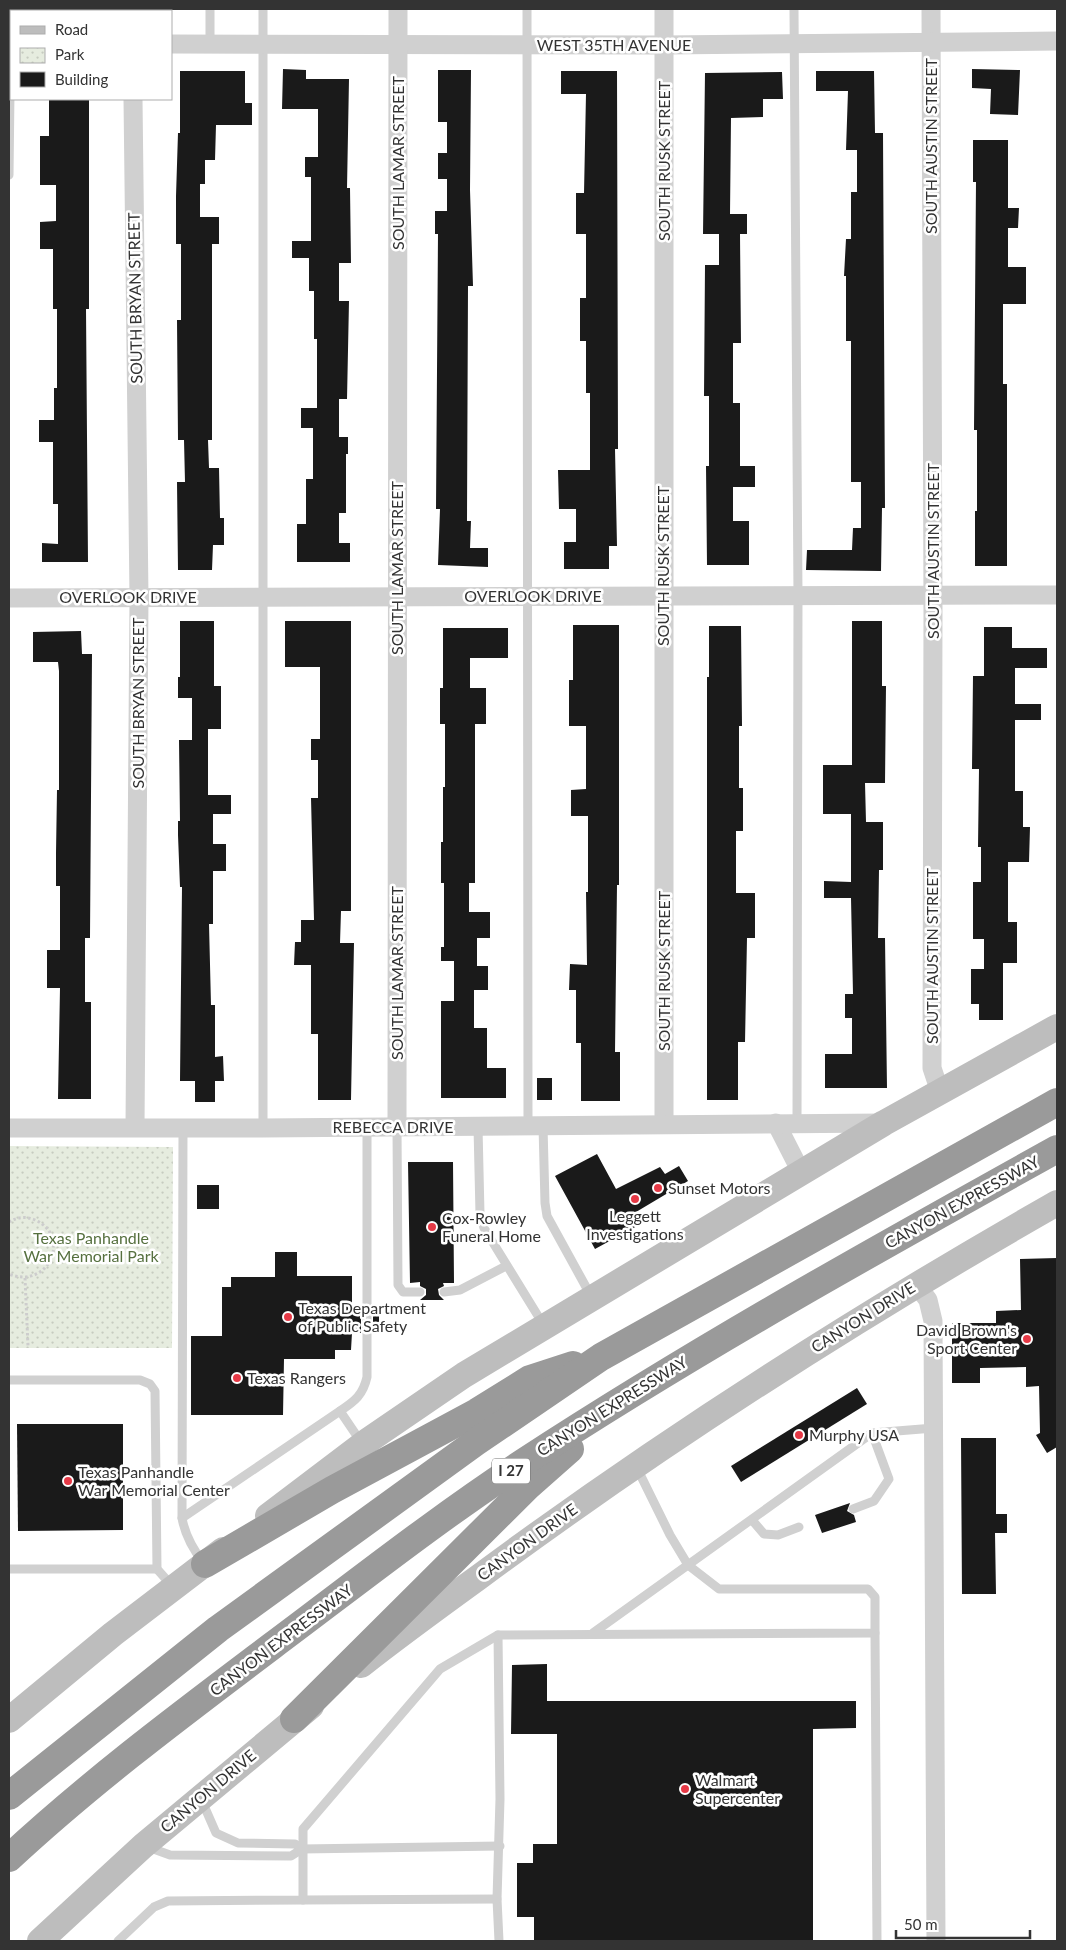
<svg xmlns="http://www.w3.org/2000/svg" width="1066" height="1950" viewBox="0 0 1066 1950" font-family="Lato,sans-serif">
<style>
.park{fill:url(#park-dots)}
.building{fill:#1a1a1a}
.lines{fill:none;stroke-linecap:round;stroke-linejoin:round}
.path{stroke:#cdcdcd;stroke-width:3;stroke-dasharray:2.5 2.5;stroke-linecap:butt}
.service{stroke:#d0d0d0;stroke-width:9}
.minor{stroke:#d0d0d0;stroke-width:19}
.secondary{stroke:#bdbdbd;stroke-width:26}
.motorway{stroke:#9a9a9a;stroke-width:28}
.poi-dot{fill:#e63946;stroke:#fff;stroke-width:2}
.labels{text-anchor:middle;stroke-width:5;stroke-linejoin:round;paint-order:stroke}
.shield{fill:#fff;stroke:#707070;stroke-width:1}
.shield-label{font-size:15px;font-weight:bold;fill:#333}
.street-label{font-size:16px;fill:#333;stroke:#fff}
.poi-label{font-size:16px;fill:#333;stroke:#fff;text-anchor:start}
.park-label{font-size:16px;fill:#56703f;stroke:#fff}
</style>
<defs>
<pattern id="park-dots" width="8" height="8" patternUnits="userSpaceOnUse" patternTransform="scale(1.25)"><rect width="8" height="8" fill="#e6ecdf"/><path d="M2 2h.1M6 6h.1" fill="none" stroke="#c6cbc0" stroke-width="1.8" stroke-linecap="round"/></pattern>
</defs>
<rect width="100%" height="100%" fill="#fff"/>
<polygon class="park" points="9,1146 173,1147 172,1348 9,1348"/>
<g class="building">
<polygon points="283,69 306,70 306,79 349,79 347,188 350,188 351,263 339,263 339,301 349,301 347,399 339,399 339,437 348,437 348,454 346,454 346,513 339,513 339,543 350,543 350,562 297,562 297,524 306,524 306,479 313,479 313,428 301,428 301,408 317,408 317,339 314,339 314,291 309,291 309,258 292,258 292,241 311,241 311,177 305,177 305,157 318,157 318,109 282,109"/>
<polygon points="972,69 1020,70 1018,115 990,114 991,89 972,88"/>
<polygon points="438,70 471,70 470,190 473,286 468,286 467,521 471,521 470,548 488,548 488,567 438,565 440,509 436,509 438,234 435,234 435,211 447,211 447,179 438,179 438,153 447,153 447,122 438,122"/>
<polygon points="180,71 245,71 245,103 252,103 252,125 216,125 215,160 205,160 205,184 200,184 200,217 219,217 219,244 212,244 212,440 208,440 209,468 219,468 220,518 224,518 224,545 213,545 212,570 178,570 177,482 185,482 184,440 178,440 177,320 181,320 181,244 176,244 176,196 178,133 180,133"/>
<polygon points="561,71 617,71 618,449 615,449 617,546 609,546 609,569 564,569 564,542 576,542 576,509 559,509 558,470 590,470 590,393 586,393 586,341 580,341 580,298 586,298 586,234 576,234 576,193 584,193 586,94 561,94"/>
<polygon points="816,71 874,71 875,133 883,133 885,508 882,508 881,571 806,570 807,550 852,550 853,528 861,528 861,482 851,482 851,341 846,341 846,276 844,276 846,239 851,239 851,192 857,192 857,150 846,150 848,91 816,91"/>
<polygon points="782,72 783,99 763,99 763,117 731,118 730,214 747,214 747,234 740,234 741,343 733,343 733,403 740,403 740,466 755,466 755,487 733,487 733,521 749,521 749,565 707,565 706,466 709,466 709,396 704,396 705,265 719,265 719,234 703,234 705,73"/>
<polygon points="49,99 89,99 89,309 86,309 88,562 42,562 42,543 58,544 58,504 53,504 53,442 39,442 39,420 54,420 54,388 57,388 57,309 53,309 53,249 40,249 40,222 56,221 56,185 40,185 40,136 49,136"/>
<polygon points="973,140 1008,140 1008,208 1019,208 1018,228 1008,228 1008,267 1026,267 1026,304 1003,304 1003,384 1007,384 1007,566 975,566 975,511 977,511 977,430 974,430 976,182 973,182"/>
<polygon points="180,621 214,621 214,686 221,686 221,729 208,729 208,795 231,795 231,814 213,814 213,844 226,844 226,871 213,871 213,924 209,924 211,1005 215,1005 215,1057 223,1056 224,1081 215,1081 215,1102 195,1102 195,1081 180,1081 182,887 180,887 178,835 178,821 180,821 179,740 192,740 192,698 178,698 178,677 180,677"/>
<polygon points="285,621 351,621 351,911 341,911 340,943 354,943 351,1100 318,1100 318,1034 311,1034 311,965 294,965 295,942 301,942 301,920 314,920 311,798 318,798 318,760 311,760 311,739 320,739 320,667 285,667"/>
<polygon points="852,621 882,621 882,686 886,686 885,783 865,783 866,822 883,822 883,870 879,870 878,938 885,938 887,1088 825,1088 825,1054 852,1054 852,1018 845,1018 845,994 853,994 851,898 824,898 824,881 851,882 851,814 823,814 823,765 852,765"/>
<polygon points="573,625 619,625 619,885 617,885 615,1052 620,1052 620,1101 581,1101 581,1043 576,1043 576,990 569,990 570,964 587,965 586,892 588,892 588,816 571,816 571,790 586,789 586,726 569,726 569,680 573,680"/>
<polygon points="709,626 741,626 742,726 739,726 739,788 743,788 743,831 736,831 736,893 755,893 755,938 747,938 745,1042 738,1042 738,1100 707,1100 707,677 709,677"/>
<polygon points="984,627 1012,627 1012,648 1047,648 1047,668 1015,668 1015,704 1041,704 1041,720 1015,720 1015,791 1023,791 1023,827 1030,827 1029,862 1008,862 1008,922 1017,922 1017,963 1003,963 1003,1020 979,1020 979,1004 971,1004 971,969 984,969 984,939 973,939 973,882 981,882 981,847 978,847 979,769 972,769 973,676 984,676"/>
<polygon points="443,628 508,628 508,658 470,658 470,688 486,688 486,724 475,724 475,883 469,883 469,912 490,912 490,938 477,938 477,966 488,966 488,990 474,990 474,1028 487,1028 487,1068 506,1068 506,1098 441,1098 441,1001 454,1001 454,961 441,961 441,947 444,947 444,883 441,883 441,842 443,842 443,787 445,787 445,724 440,724 440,688 443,688"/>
<polygon points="81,631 82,654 92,654 90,938 85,938 85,1002 91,1002 91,1099 58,1099 60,988 47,988 47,950 60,950 60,886 56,886 56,853 57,790 59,790 59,671 58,662 33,662 33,632"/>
<rect x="537" y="1078" width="15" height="22"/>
<polygon points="597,1154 616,1189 660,1167 665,1174 679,1166 688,1181 631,1215 637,1226 595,1249 555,1176"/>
<polygon points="408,1162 453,1162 454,1283 443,1283 444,1286 438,1289 439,1295 444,1300 420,1300 426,1295 426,1289 420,1286 420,1282 410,1283"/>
<rect x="197" y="1185" width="22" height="24"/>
<polygon points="275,1252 297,1252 297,1276 352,1276 352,1309 361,1309 361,1333 352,1333 351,1350 335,1350 335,1359 284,1359 283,1415 191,1415 191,1336 222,1336 222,1287 231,1287 231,1277 275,1277"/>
<polygon points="1057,1258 1057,1447 1047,1453 1036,1435 1040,1433 1039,1386 1026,1387 1026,1367 980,1368 980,1383 952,1383 952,1323 996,1323 996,1311 1021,1310 1020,1259"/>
<rect x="373" y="1309" width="6" height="24"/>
<polygon points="857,1388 867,1404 741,1482 731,1466"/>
<polygon points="17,1424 123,1424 123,1530 18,1531"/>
<polygon points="961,1438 996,1438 996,1514 1007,1514 1007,1533 995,1533 996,1594 962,1594"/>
<polygon points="850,1503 847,1511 854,1515 856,1522 822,1533 815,1515"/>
<polygon points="547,1664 547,1701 856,1701 856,1728 813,1729 813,1941 534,1941 534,1917 517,1917 517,1863 533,1863 533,1844 557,1844 557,1734 511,1734 512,1665"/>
</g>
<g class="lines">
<g class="path">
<path d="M9 1222C17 1217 26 1216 35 1220 72 1236 49 1290 9 1274"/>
<polyline points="25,1278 28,1346"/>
</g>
<g class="service">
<polyline points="210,9 210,44"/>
<polyline points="263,9 263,1128"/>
<polyline points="527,9 528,1126"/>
<polyline points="794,9 798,596 797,1123"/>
<polyline points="9,175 11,9"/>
<polyline points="543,1126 545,1203 547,1216 591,1296"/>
<polyline points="397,1127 398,1285 403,1292 420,1292"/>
<polyline points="478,1127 480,1214 484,1228 543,1324"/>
<path d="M183 1128 182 1518C185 1535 192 1548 203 1562"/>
<polyline points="444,1292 460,1290 506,1266"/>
<polyline points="9,1380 140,1380 150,1384 155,1391 157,1569 173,1587"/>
<path d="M361 1442 340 1411C355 1401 363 1395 367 1377V1127"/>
<polyline points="853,1509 874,1501 889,1479 872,1433"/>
<polyline points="182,1518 340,1411"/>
<polyline points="752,1520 764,1534 778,1535 799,1527"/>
<polyline points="9,1569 157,1569"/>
<polyline points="593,1633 872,1433 934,1428"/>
<polyline points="875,1633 877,1941"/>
<polyline points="498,1635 500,1799 497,1899 499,1941"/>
<polyline points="202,1801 216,1833 238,1843 295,1844 302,1849"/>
<polyline points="148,1847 170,1855 291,1856 302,1849 500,1846"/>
<polyline points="303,1900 497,1899"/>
<polyline points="118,1941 154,1907 168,1901 303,1900 303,1829 440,1669 498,1635 875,1633 875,1597 868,1589 719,1589 688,1565 670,1535 636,1466"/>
</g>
<g class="minor">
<polyline points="931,9 933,612 932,1068 940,1092"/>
<polyline points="9,44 11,44"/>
<polyline points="171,44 664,45 1057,41"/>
<polyline points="133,99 139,597 135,1127"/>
<polyline points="9,598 1057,595"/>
<polyline points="776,1123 801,1172"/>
<polyline points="664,1124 664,9"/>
<polyline points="397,1127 398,9"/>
<polyline points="9,1128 263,1128 883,1123"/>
<polyline points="916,1284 928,1300 933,1321 936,1941"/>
</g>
<g class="secondary">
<polyline points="268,1516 363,1444 464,1375 884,1123 1057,1027"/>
<path d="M361 1665C399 1635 439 1606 479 1577 664 1440 857 1317 1057 1203"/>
<polyline points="9,1720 113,1634 223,1550"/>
<polyline points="40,1941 143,1846 311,1706"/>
</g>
<g class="motorway">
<polyline points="205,1564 332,1490 477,1412 530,1379 573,1365"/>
<polyline points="294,1719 527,1487 570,1449"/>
<polyline points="9,1796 218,1629 476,1442 601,1357 1057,1102"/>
<path d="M9 1858C92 1781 182 1714 272 1646 355 1584 437 1519 524 1462 697 1349 877 1249 1057 1149"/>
</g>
</g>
<g class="poi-dot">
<circle cx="658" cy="1188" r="5"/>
<circle cx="635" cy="1199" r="5"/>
<circle cx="432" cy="1227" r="5"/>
<circle cx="288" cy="1317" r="5"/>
<circle cx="1027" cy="1339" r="5"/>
<circle cx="237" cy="1378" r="5"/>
<circle cx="799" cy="1435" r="5"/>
<circle cx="68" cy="1481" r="5"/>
<circle cx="685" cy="1789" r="5"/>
</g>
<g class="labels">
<rect class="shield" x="492" y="1458.5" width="38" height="25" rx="4"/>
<g class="shield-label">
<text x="511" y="1476">I 27</text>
</g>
<g class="street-label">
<text x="614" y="51">WEST 35TH AVENUE</text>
<text transform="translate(931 146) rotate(-90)" y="6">SOUTH AUSTIN STREET</text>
<text transform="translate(664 161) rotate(-90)" y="6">SOUTH RUSK STREET</text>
<text transform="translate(398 163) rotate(-90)" y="6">SOUTH LAMAR STREET</text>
<text transform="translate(135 298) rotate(-91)" y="6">SOUTH BRYAN STREET</text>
<text transform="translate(933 551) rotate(-90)" y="6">SOUTH AUSTIN STREET</text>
<text transform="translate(663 566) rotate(-90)" y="6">SOUTH RUSK STREET</text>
<text transform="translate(397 568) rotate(-90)" y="6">SOUTH LAMAR STREET</text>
<text x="533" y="602">OVERLOOK DRIVE</text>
<text x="128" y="603">OVERLOOK DRIVE</text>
<text transform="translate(138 703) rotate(-90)" y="6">SOUTH BRYAN STREET</text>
<text transform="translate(932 956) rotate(-90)" y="6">SOUTH AUSTIN STREET</text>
<text transform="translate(664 971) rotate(-90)" y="6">SOUTH RUSK STREET</text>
<text transform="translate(397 973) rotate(-90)" y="6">SOUTH LAMAR STREET</text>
<text x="393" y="1133">REBECCA DRIVE</text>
<text transform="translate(962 1202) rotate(-29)" y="6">CANYON EXPRESSWAY</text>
<text transform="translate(863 1317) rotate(-32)" y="6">CANYON DRIVE</text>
<text transform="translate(612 1406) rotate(-32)" y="6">CANYON EXPRESSWAY</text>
<text transform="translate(527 1542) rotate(-36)" y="6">CANYON DRIVE</text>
<text transform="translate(281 1640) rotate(-37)" y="6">CANYON EXPRESSWAY</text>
<text transform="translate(208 1791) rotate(-40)" y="6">CANYON DRIVE</text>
</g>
<g class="poi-label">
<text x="668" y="1194">Sunset Motors</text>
<text x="635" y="1222" text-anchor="middle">Leggett<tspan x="635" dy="18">Investigations</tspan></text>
<text x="442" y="1224">Cox-Rowley<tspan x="442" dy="18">Funeral Home</tspan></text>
<text x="298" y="1314">Texas Department<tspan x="298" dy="18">of Public Safety</tspan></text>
<text x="1017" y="1336" text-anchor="end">David Brown's<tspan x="1017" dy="18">Sport Center</tspan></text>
<text x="247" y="1384">Texas Rangers</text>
<text x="809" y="1441">Murphy USA</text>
<text x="78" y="1478">Texas Panhandle<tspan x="78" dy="18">War Memorial Center</tspan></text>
<text x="695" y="1786">Walmart<tspan x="695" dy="18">Supercenter</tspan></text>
</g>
<g class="park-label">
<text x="91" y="1244">Texas Panhandle<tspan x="91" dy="18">War Memorial Park</tspan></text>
</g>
</g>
<rect width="1066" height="1950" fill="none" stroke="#333333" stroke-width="20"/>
<rect x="10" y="10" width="162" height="90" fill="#ffffff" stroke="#adadad"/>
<rect x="20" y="26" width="25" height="8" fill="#bdbdbd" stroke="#adadad"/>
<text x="55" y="35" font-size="15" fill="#333333">Road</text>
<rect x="20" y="48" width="25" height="15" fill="url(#park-dots)" stroke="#adadad"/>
<text x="55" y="60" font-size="15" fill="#333333">Park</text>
<rect x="20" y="72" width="25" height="15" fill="#1a1a1a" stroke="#adadad"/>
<text x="55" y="85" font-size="15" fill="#333333">Building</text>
<path d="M896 1930v8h134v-8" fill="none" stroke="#333333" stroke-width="2.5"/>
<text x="904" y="1930" font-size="15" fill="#333333" stroke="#ffffff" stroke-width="4" paint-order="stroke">50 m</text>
</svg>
